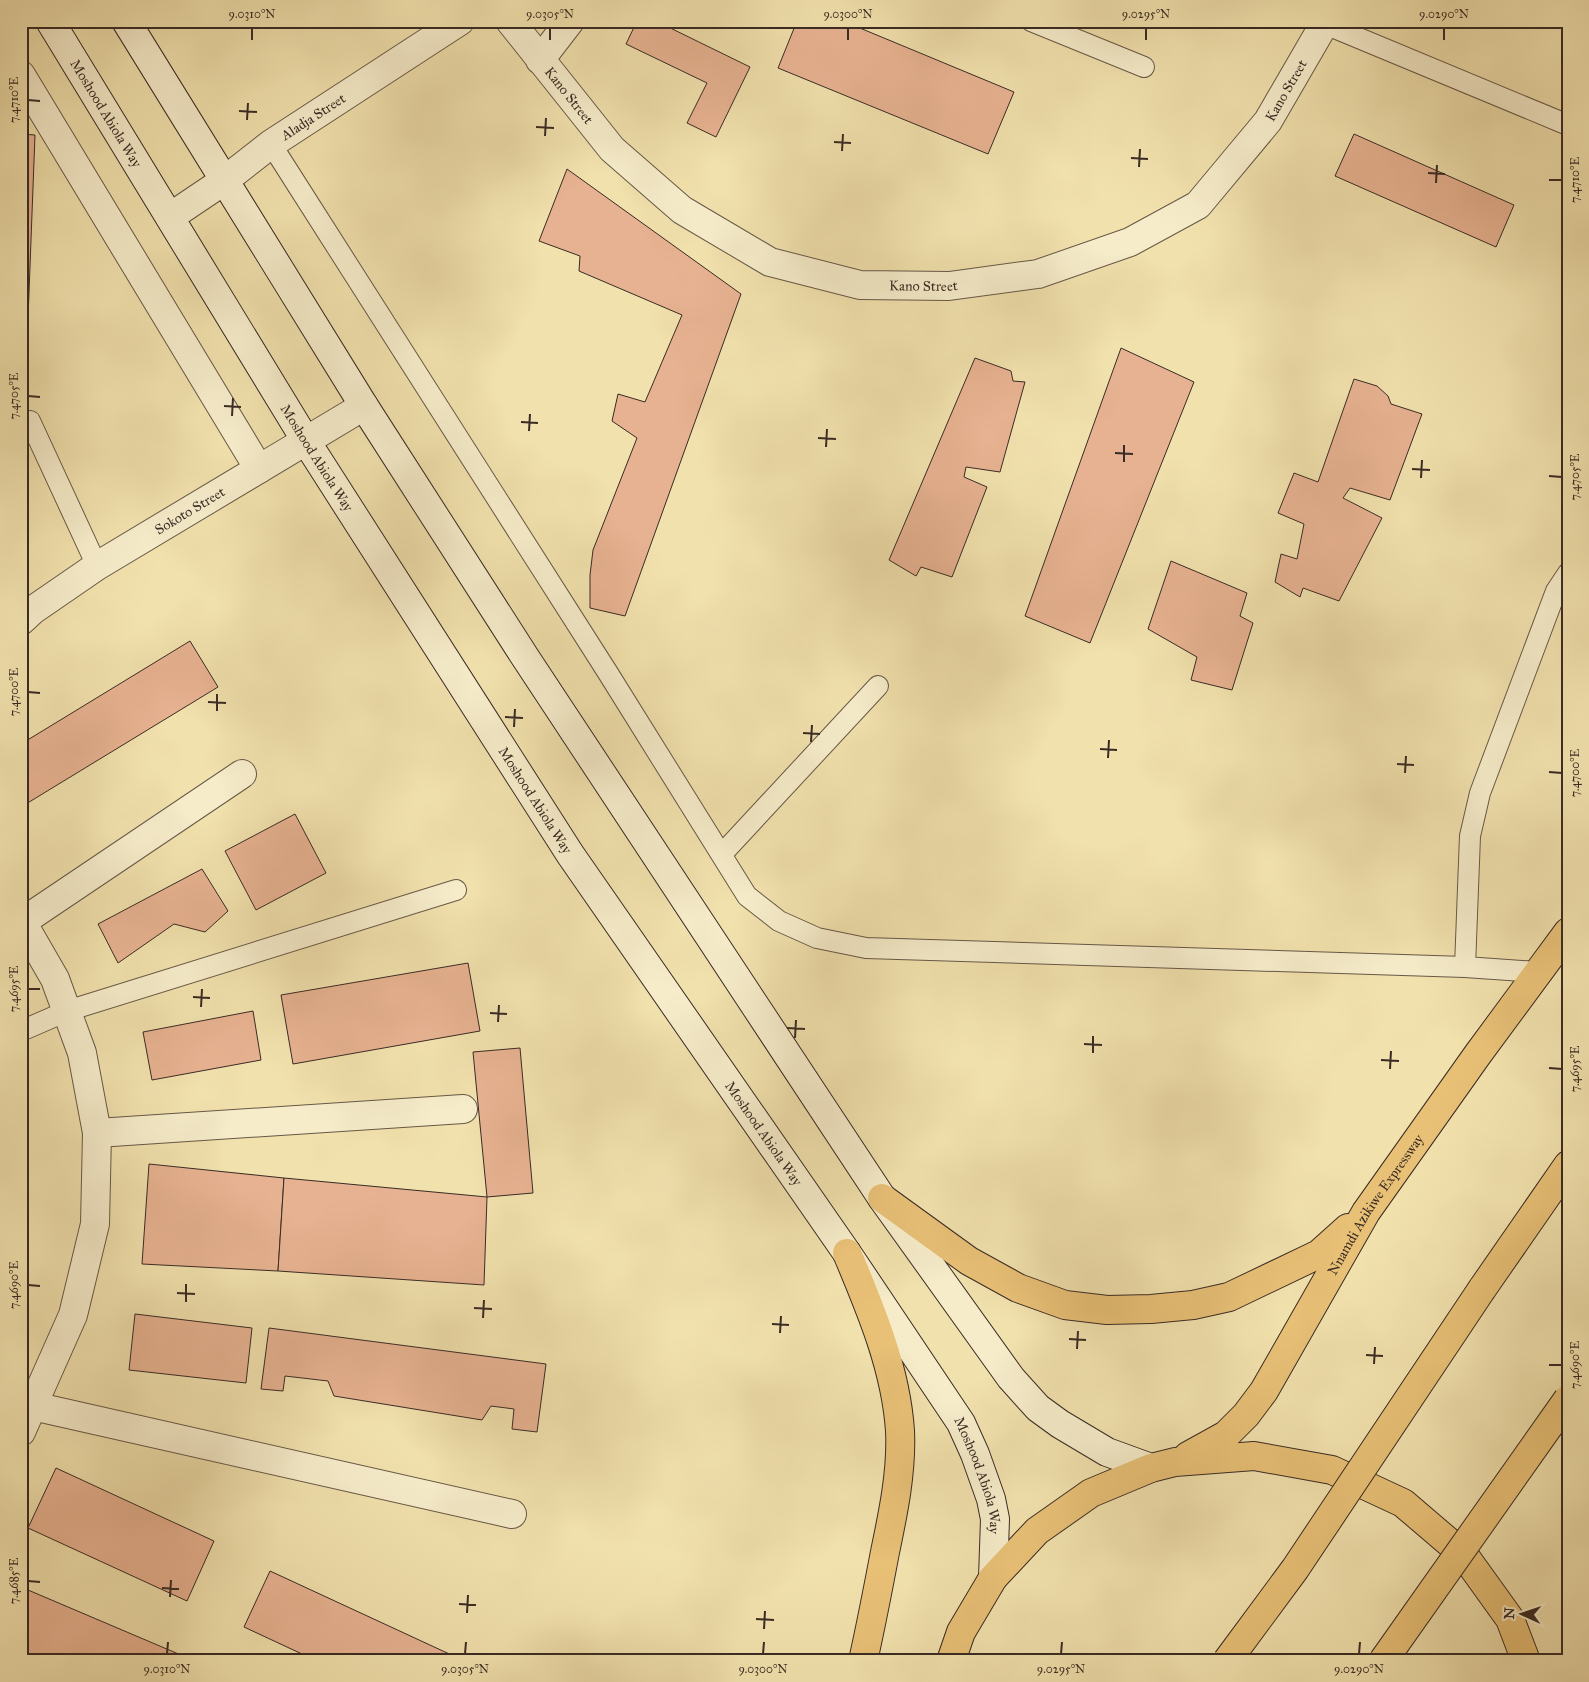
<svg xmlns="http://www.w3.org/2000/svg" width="1589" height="1682" viewBox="0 0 1589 1682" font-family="'IM FELL Great Primer',serif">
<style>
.building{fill:#e7b291;stroke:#392b24}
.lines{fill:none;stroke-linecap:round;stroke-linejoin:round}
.service-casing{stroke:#675846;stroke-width:22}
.minor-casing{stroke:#675846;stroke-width:30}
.secondary-casing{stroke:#392b24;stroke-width:30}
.trunk-casing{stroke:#392b24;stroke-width:30}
.motorway-casing{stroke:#392b24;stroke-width:30}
.service{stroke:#f6ecca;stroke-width:20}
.minor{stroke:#f6ecca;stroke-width:28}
.secondary{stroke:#f6ecca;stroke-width:28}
.trunk{stroke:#e8c076;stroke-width:28}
.motorway{stroke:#e8c076;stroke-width:28}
.motorway-bridge-casing{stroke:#392b24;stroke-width:30;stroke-linecap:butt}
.motorway-bridge{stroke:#e8c076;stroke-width:28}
.ticks{fill:none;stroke:#392b24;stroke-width:2}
.labels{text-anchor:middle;stroke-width:4;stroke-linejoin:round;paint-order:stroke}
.street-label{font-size:14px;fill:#392b24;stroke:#f6ecca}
.neatline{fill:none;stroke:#392b24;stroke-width:2}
.ticks-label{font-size:12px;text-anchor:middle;fill:#392b24}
</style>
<rect width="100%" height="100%" fill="#f1e1ad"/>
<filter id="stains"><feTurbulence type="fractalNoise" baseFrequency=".004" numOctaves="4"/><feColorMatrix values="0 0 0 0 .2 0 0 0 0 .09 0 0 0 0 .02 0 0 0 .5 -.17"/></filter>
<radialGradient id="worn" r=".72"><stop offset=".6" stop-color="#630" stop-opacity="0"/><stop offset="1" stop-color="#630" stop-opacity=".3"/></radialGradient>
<g class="building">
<polygon points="637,21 656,21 750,67 716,137 687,123 707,83 626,44"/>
<polygon points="797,21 843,21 1014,92 988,154 778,68"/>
<polygon points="21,134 35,135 28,319 21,319"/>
<polygon points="1354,134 1514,205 1496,247 1335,176"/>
<polygon points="567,169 741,294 625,616 590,608 590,575 593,550 637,438 612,421 618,394 645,402 682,315 579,271 580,256 539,241"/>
<polygon points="1121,348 1194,382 1090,643 1025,616"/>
<polygon points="975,358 1011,371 1013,381 1025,382 1000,472 966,467 964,477 987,487 952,577 921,567 916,576 889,560"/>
<polygon points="1354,379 1377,386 1388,396 1391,404 1422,414 1390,500 1350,488 1343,498 1382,518 1339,601 1303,588 1300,597 1275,582 1281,554 1297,559 1304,524 1278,513 1294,473 1318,482"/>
<polygon points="1171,561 1247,593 1240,616 1253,623 1232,690 1191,680 1197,657 1148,629"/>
<polygon points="190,641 218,687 21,807 21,744"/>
<polygon points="295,814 326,873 256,910 225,851"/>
<polygon points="202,869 228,911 205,932 174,924 118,963 98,924"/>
<polygon points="468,963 480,1031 293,1064 281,995"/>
<polygon points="253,1011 261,1060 152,1080 143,1032"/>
<polygon points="520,1048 533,1193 487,1197 473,1052"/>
<polygon points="149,1164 284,1178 278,1271 142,1264"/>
<polygon points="284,1178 487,1197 484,1285 278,1271"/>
<polygon points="135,1314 252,1328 246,1383 129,1370"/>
<polygon points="269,1328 546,1364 537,1432 512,1429 514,1409 491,1406 482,1420 334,1396 328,1381 285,1376 283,1391 261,1389"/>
<polygon points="56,1468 214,1541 187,1601 28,1528"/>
<polygon points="270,1571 458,1658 456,1661 317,1661 244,1627"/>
<polygon points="21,1587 195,1661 21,1661"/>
</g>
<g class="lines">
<defs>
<g id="service">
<polyline points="1031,21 1144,67"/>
<polyline points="1325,24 1568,125"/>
<polyline points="271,144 608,673 747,896 779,921 817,938 866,948 1465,967 1538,972"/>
<polyline points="30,421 97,566"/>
<polyline points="722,854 878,686"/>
<polyline points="1465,967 1470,836 1480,793 1556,591 1568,573"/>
<polyline points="21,1031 67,1011 456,890"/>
</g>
<g id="minor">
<path id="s1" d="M510 21 612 149 682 210 770 262 860 285 949 286 1038 274 1130 242 1198 205 1268 121 1326 21"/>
<polyline points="540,60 570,21"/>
<polyline points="21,75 259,469"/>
<path id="s2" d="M170 217 225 180 271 144 460 21"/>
<path id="s3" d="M21 621 33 610 97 566 364 406"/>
<polyline points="21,920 55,979 82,1053 97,1133 95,1224 73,1315 21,1432"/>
<polyline points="22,922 242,774"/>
<polyline points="97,1133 463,1109"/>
<polyline points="33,1406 512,1514"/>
</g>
<g id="secondary">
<path id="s4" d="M50 21 306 441 570 854 847 1253 961 1423 975 1454 991 1499 995 1519 993 1578"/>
<polyline points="126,21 364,406 525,657 882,1198 1011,1378 1038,1408 1060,1424 1107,1452 1151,1468"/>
</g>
<g id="trunk">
<polyline points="882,1198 969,1261 1018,1288 1065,1305 1107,1310 1151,1309 1193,1305 1229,1297 1319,1254 1348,1228"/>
<path d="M847 1253C871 1310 896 1369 900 1431 902 1471 893 1514 885 1552 878 1589 871 1625 863 1661"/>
<path id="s5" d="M1188 1456 1226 1435 1246 1415 1264 1391 1366 1212 1478 1054 1568 932"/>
<polyline points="951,1661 961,1632 993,1578 1037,1531 1091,1493 1151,1468 1175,1462 1254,1456 1332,1470 1403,1503 1464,1555 1510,1619 1526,1661"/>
</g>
<polyline id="motorway" points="1482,1289 1568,1165"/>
</defs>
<use href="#service" class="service-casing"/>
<use href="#minor" class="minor-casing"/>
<use href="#secondary" class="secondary-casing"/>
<use href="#trunk" class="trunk-casing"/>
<use href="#motorway" class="motorway-casing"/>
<use href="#service" class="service"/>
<use href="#minor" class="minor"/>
<use href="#secondary" class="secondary"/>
<use href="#trunk" class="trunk"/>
<use href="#motorway" class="motorway"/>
<defs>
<g id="motorway-bridge">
<polyline points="1227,1661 1295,1569 1482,1289"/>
<polyline points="1383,1661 1568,1399"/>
</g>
</defs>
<use href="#motorway-bridge" class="motorway-bridge-casing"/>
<use href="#motorway-bridge" class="motorway-bridge"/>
</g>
<path class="ticks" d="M252 40V28M550 40V28M848 40V28M1146 40V28M1444 40V28M28 100 40 101M239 111 257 112M247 120 248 103M536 127 554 128M545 136 546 118M834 142 851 143M842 151 843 134M1131 158 1148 159M1139 167 1140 149M1428 173 1445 174M1549 180H1562M1436 183 1437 165M28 396 40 397M224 406 241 407M232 416 233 398M521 422 538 423M529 431 530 414M818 438 836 439M826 447 827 429M1115 453 1133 454M1124 462V445M1412 469 1430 470M1549 476 1562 477M1421 478 1422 460M28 692 40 693M208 702 226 703M217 711V694M505 717 523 718M514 727 515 709M803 733 820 734M811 742 812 725M1100 749 1117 750M1108 758 1109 740M1397 764 1414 765M1549 772 1562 773M1405 773 1406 756M28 989H40M193 997 210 998M201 1007 202 989M490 1013 507 1014M498 1022 499 1005M787 1028 805 1029M795 1038 796 1020M1084 1044 1102 1045M1093 1053V1036M1381 1060 1399 1061M1549 1068 1562 1069M1390 1069 1391 1051M28 1285 40 1286M177 1293 195 1294M186 1302V1284M474 1308 492 1309M483 1318 484 1300M772 1324 789 1325M780 1333 781 1316M1069 1339 1086 1340M1077 1349 1078 1331M1366 1355 1383 1356M1374 1364 1375 1347M1549 1365H1562M28 1581 40 1582M162 1588 179 1589M170 1597 171 1580M459 1604 476 1605M467 1613 468 1595M756 1619 774 1620M764 1629 765 1611M167 1654 168 1642M465 1654 466 1642M763 1654 764 1642M1061 1654 1062 1642M1359 1654 1360 1642"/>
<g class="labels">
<g class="street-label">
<text dy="5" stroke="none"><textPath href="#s1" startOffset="950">Kano Street</textPath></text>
<text dy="5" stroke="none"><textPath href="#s1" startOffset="95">Kano Street</textPath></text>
<text dy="5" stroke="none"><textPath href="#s4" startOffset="108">Moshood Abiola Way</textPath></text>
<text dy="5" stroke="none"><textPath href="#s2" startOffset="175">Aladja Street</textPath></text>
<text dy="5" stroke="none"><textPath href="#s1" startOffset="515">Kano Street</textPath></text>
<text dy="5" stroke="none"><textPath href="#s4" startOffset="512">Moshood Abiola Way</textPath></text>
<text dy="5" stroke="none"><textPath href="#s3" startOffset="202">Sokoto Street</textPath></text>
<text dy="5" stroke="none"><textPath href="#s4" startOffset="918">Moshood Abiola Way</textPath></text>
<text dy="5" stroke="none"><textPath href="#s4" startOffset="1322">Moshood Abiola Way</textPath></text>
<text dy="5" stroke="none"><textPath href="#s5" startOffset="319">Nnamdi Azikiwe Expressway</textPath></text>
<text dy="5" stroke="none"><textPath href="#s4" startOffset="1728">Moshood Abiola Way</textPath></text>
</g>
</g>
<rect width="1589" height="1682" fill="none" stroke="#f1e1ad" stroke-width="55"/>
<g transform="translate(1522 1614) rotate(273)" stroke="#f6ecca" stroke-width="4" paint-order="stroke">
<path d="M0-4L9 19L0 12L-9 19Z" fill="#392b24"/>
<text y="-8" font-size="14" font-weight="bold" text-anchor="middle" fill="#392b24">N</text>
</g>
<rect x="28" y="28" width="1534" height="1626" class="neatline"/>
<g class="ticks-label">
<text x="252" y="18">9.0310°N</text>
<text x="550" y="18">9.0305°N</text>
<text x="848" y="18">9.0300°N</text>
<text x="1146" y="18">9.0295°N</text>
<text x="1444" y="18">9.0290°N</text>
<text transform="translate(14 100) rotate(-90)" y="4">7.4710°E</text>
<text transform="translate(1575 180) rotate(-90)" y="4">7.4710°E</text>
<text transform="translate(14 396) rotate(-90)" y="4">7.4705°E</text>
<text transform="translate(1575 477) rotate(-90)" y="4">7.4705°E</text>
<text transform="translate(14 692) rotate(-90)" y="4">7.4700°E</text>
<text transform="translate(1575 773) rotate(-90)" y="4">7.4700°E</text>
<text transform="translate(14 989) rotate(-90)" y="4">7.4695°E</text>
<text transform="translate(1575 1069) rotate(-90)" y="4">7.4695°E</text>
<text transform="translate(14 1285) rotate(-90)" y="4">7.4690°E</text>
<text transform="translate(1575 1365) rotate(-90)" y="4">7.4690°E</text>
<text transform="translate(14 1581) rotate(-90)" y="4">7.4685°E</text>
<text x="167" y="1673">9.0310°N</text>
<text x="465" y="1673">9.0305°N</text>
<text x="763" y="1673">9.0300°N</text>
<text x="1061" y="1673">9.0295°N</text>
<text x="1359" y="1673">9.0290°N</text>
</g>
<rect width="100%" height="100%" filter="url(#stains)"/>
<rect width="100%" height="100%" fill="url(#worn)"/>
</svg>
